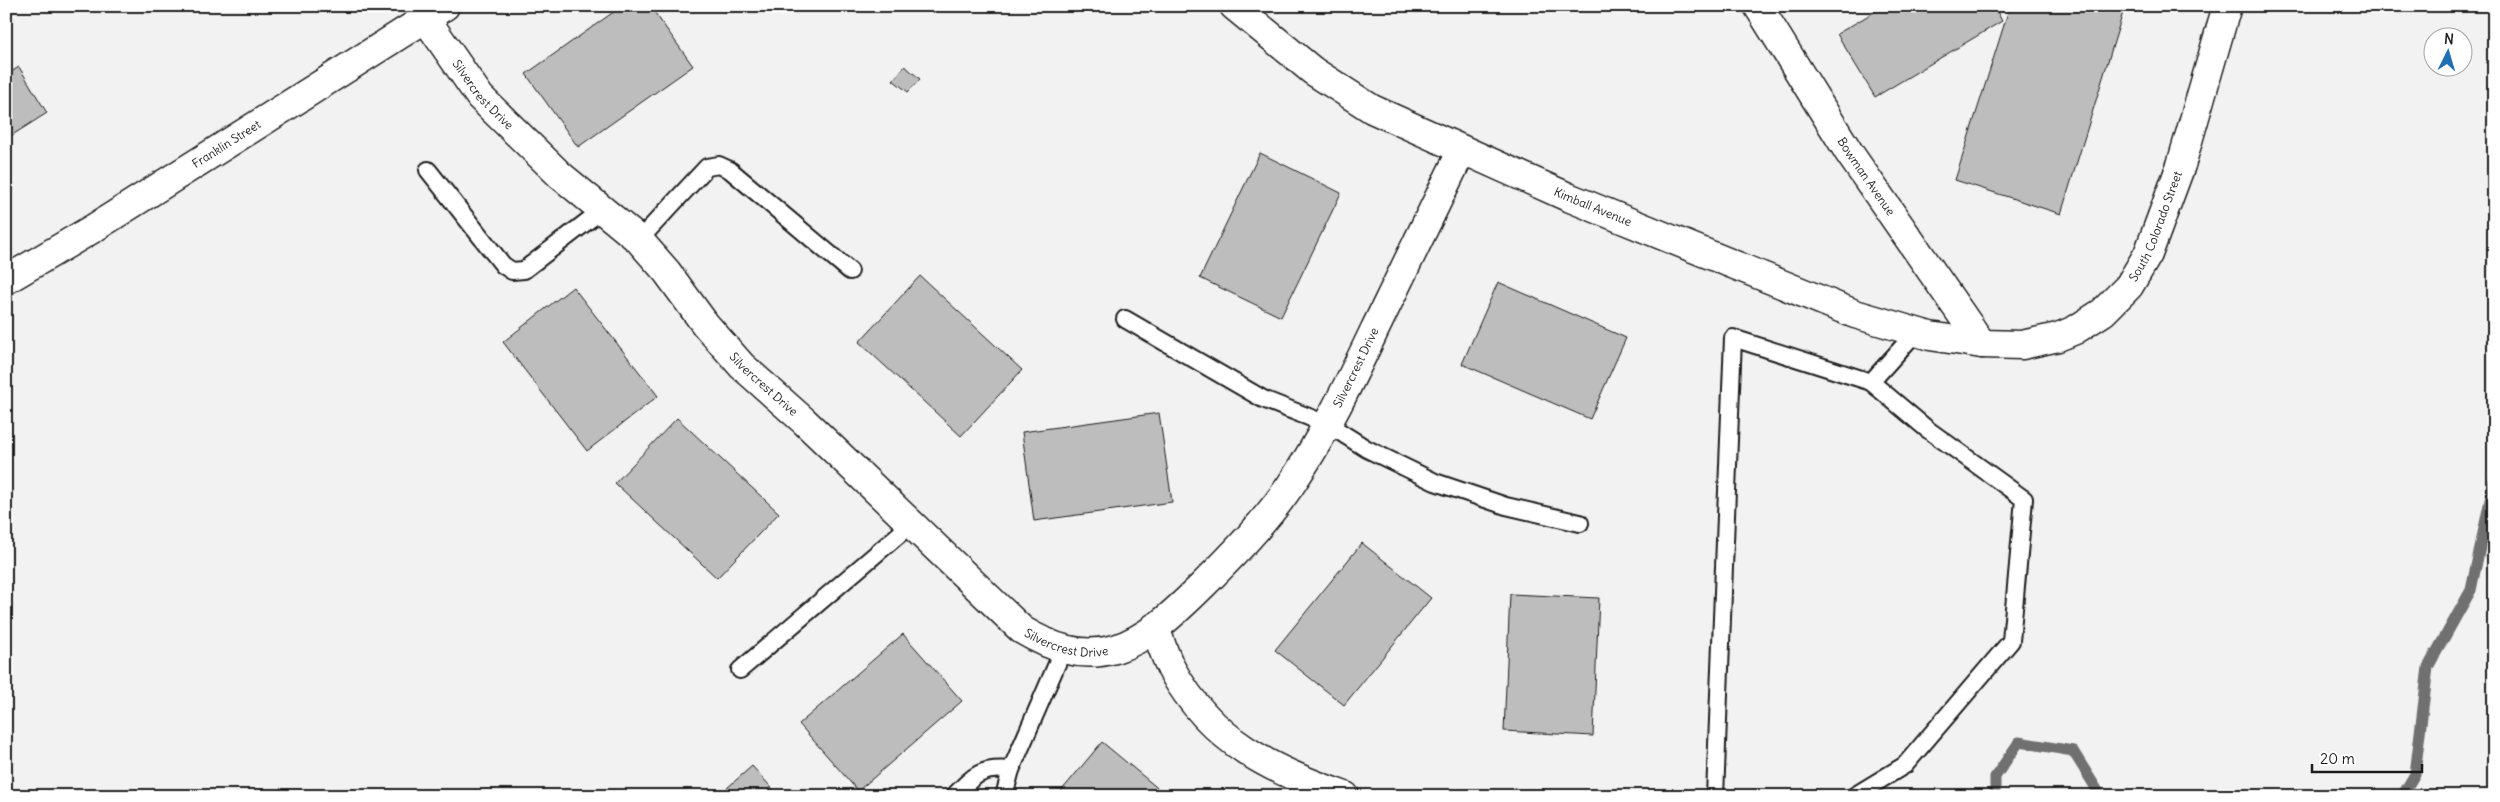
<svg xmlns="http://www.w3.org/2000/svg" width="2500" height="802" viewBox="0 0 2500 802" font-family="Delius,sans-serif">
<style>
.lines{fill:none;stroke-linecap:round;stroke-linejoin:round}
.stream{stroke:#707070;stroke-width:11}
.building{fill:#bdbdbd;stroke:#1c1c1c}
.service-casing{stroke:#1c1c1c;stroke-width:20}
.minor-casing{stroke:#1c1c1c;stroke-width:31}
.tertiary-casing{stroke:#1c1c1c;stroke-width:31}
.service{stroke:#fff;stroke-width:16}
.minor{stroke:#fff;stroke-width:28}
.tertiary{stroke:#fff;stroke-width:28}
.labels{text-anchor:middle;stroke-width:4.5;stroke-linejoin:round;paint-order:stroke}
.street-label{font-size:12px;fill:#1c1c1c;stroke:#fff}
</style>
<rect width="100%" height="100%" fill="#f2f2f2"/>
<filter id="ink" filterUnits="userSpaceOnUse"><feTurbulence type="fractalNoise" baseFrequency=".02" numOctaves="2"/><feDisplacementMap in="SourceGraphic" scale="10" xChannelSelector="R" yChannelSelector="G"/><feConvolveMatrix kernelMatrix="1 2 1 2 8 2 1 2 1" color-interpolation-filters="sRGB"/></filter>
<g filter="url(#ink)">
<g class="lines">
<g class="stream">
<polyline points="1995,796 1995,777 2019,742 2073,751 2101,796"/>
<polyline points="2402,796 2415,774 2428,667 2471,590 2494,481"/>
</g>
</g>
<g class="building">
<polygon points="622,6 650,6 693,66 578,147 526,74"/>
<polygon points="722,6 737,6 726,13"/>
<polygon points="1884,6 1994,6 2002,21 1875,97 1837,34"/>
<polygon points="2010,6 2125,6 2061,214 1955,180"/>
<polygon points="905,66 920,79 908,92 893,80"/>
<polygon points="19,67 47,113 6,139 6,75"/>
<polygon points="1260,153 1341,193 1281,317 1200,278"/>
<polygon points="920,276 1022,370 961,436 859,342"/>
<polygon points="1498,282 1626,338 1590,419 1462,364"/>
<polygon points="573,287 658,396 587,451 503,342"/>
<polygon points="1159,413 1172,502 1034,521 1022,432"/>
<polygon points="677,418 779,513 717,578 615,483"/>
<polygon points="1362,543 1431,598 1344,705 1275,650"/>
<polygon points="1510,594 1599,598 1593,736 1504,731"/>
<polygon points="903,634 962,701 858,791 799,724"/>
<polygon points="1102,742 1167,796 1057,796"/>
<polygon points="752,766 779,796 718,796"/>
</g>
<g class="lines">
<defs>
<g id="service">
<polyline points="428,170 503,265 512,271 524,270 602,210"/>
<polyline points="639,240 707,167 719,165 730,170 850,271"/>
<polyline points="1125,319 1263,399 1329,425 1367,449 1435,482 1506,506 1580,523"/>
<polyline points="1871,382 1916,332"/>
<polyline points="740,670 910,525"/>
<path d="M954 796C974 775 981 767 1011 770"/>
<polyline points="1004,796 1011,770 1063,650"/>
<polyline points="1715,796 1733,338 1871,382 1927,429 2024,499 2011,641 1905,765 1854,796"/>
</g>
<g id="minor">
<path id="s1" d="M1758 6 1850 154 1982 344"/>
<path id="s2" d="M426 19 480 97 560 175 639 240 667 272 705 324 742 366 804 421 1022 630C1051 647 1080 659 1115 649 1150 638 1177 610 1203 585 1234 554 1265 522 1290 486 1324 436 1350 381 1376 327 1405 268 1433 209 1462 150"/>
<path d="M1155 627C1160 641 1165 657 1172 670 1213 743 1270 769 1345 796"/>
</g>
<g id="tertiary">
<path id="s3" d="M1234 6 1313 71 1372 109 1568 197 1855 314 1930 336 1982 344 2022 345 2058 337 2075 330 2103 312 2129 286 2148 254 2181 165 2227 6"/>
<path id="s4" d="M6 280 94 228 445 6"/>
</g>
</defs>
<use href="#service" class="service-casing"/>
<use href="#minor" class="minor-casing"/>
<use href="#tertiary" class="tertiary-casing"/>
<use href="#service" class="service"/>
<use href="#minor" class="minor"/>
<use href="#tertiary" class="tertiary"/>
</g>
</g>
<g class="labels">
<g class="street-label">
<text dy="4" stroke="none"><textPath href="#s2" startOffset="95">Silvercrest Drive</textPath></text>
<text dy="4" stroke="none"><textPath href="#s4" startOffset="259">Franklin Street</textPath></text>
<text dy="4" stroke="none"><textPath href="#s1" startOffset="202">Bowman Avenue</textPath></text>
<text dy="4" stroke="none"><textPath href="#s3" startOffset="414">Kimball Avenue</textPath></text>
<text dy="4" stroke="none"><textPath href="#s3" startOffset="1059">South Colorado Street</textPath></text>
<text dy="4" stroke="none"><textPath href="#s2" startOffset="1332">Silvercrest Drive</textPath></text>
<text dy="4" stroke="none"><textPath href="#s2" startOffset="500">Silvercrest Drive</textPath></text>
<text dy="4" stroke="none"><textPath href="#s2" startOffset="904">Silvercrest Drive</textPath></text>
</g>
</g>
<rect width="2500" height="802" fill="none" stroke="#fff" stroke-width="25"/>
<rect x="12" y="12" width="2475" height="777" fill="none" stroke="#1c1c1c" stroke-width="2" filter="url(#ink)"/>
<g transform="translate(2448 52) rotate(5)"><circle r="24" fill="#ffffff" stroke="#a4a4a4"/>
<path d="M0-4L9 19L0 12L-9 19Z" fill="#1f6fb2"/>
<text y="-8" font-size="14" font-weight="bold" text-anchor="middle" fill="#1c1c1c">N</text>
</g>
<path d="M2312 764v8h110v-8" fill="none" stroke="#1c1c1c" stroke-width="2.5"/>
<text x="2320" y="764" font-size="15" fill="#1c1c1c" stroke="#ffffff" stroke-width="4" paint-order="stroke">20 m</text>
</svg>
